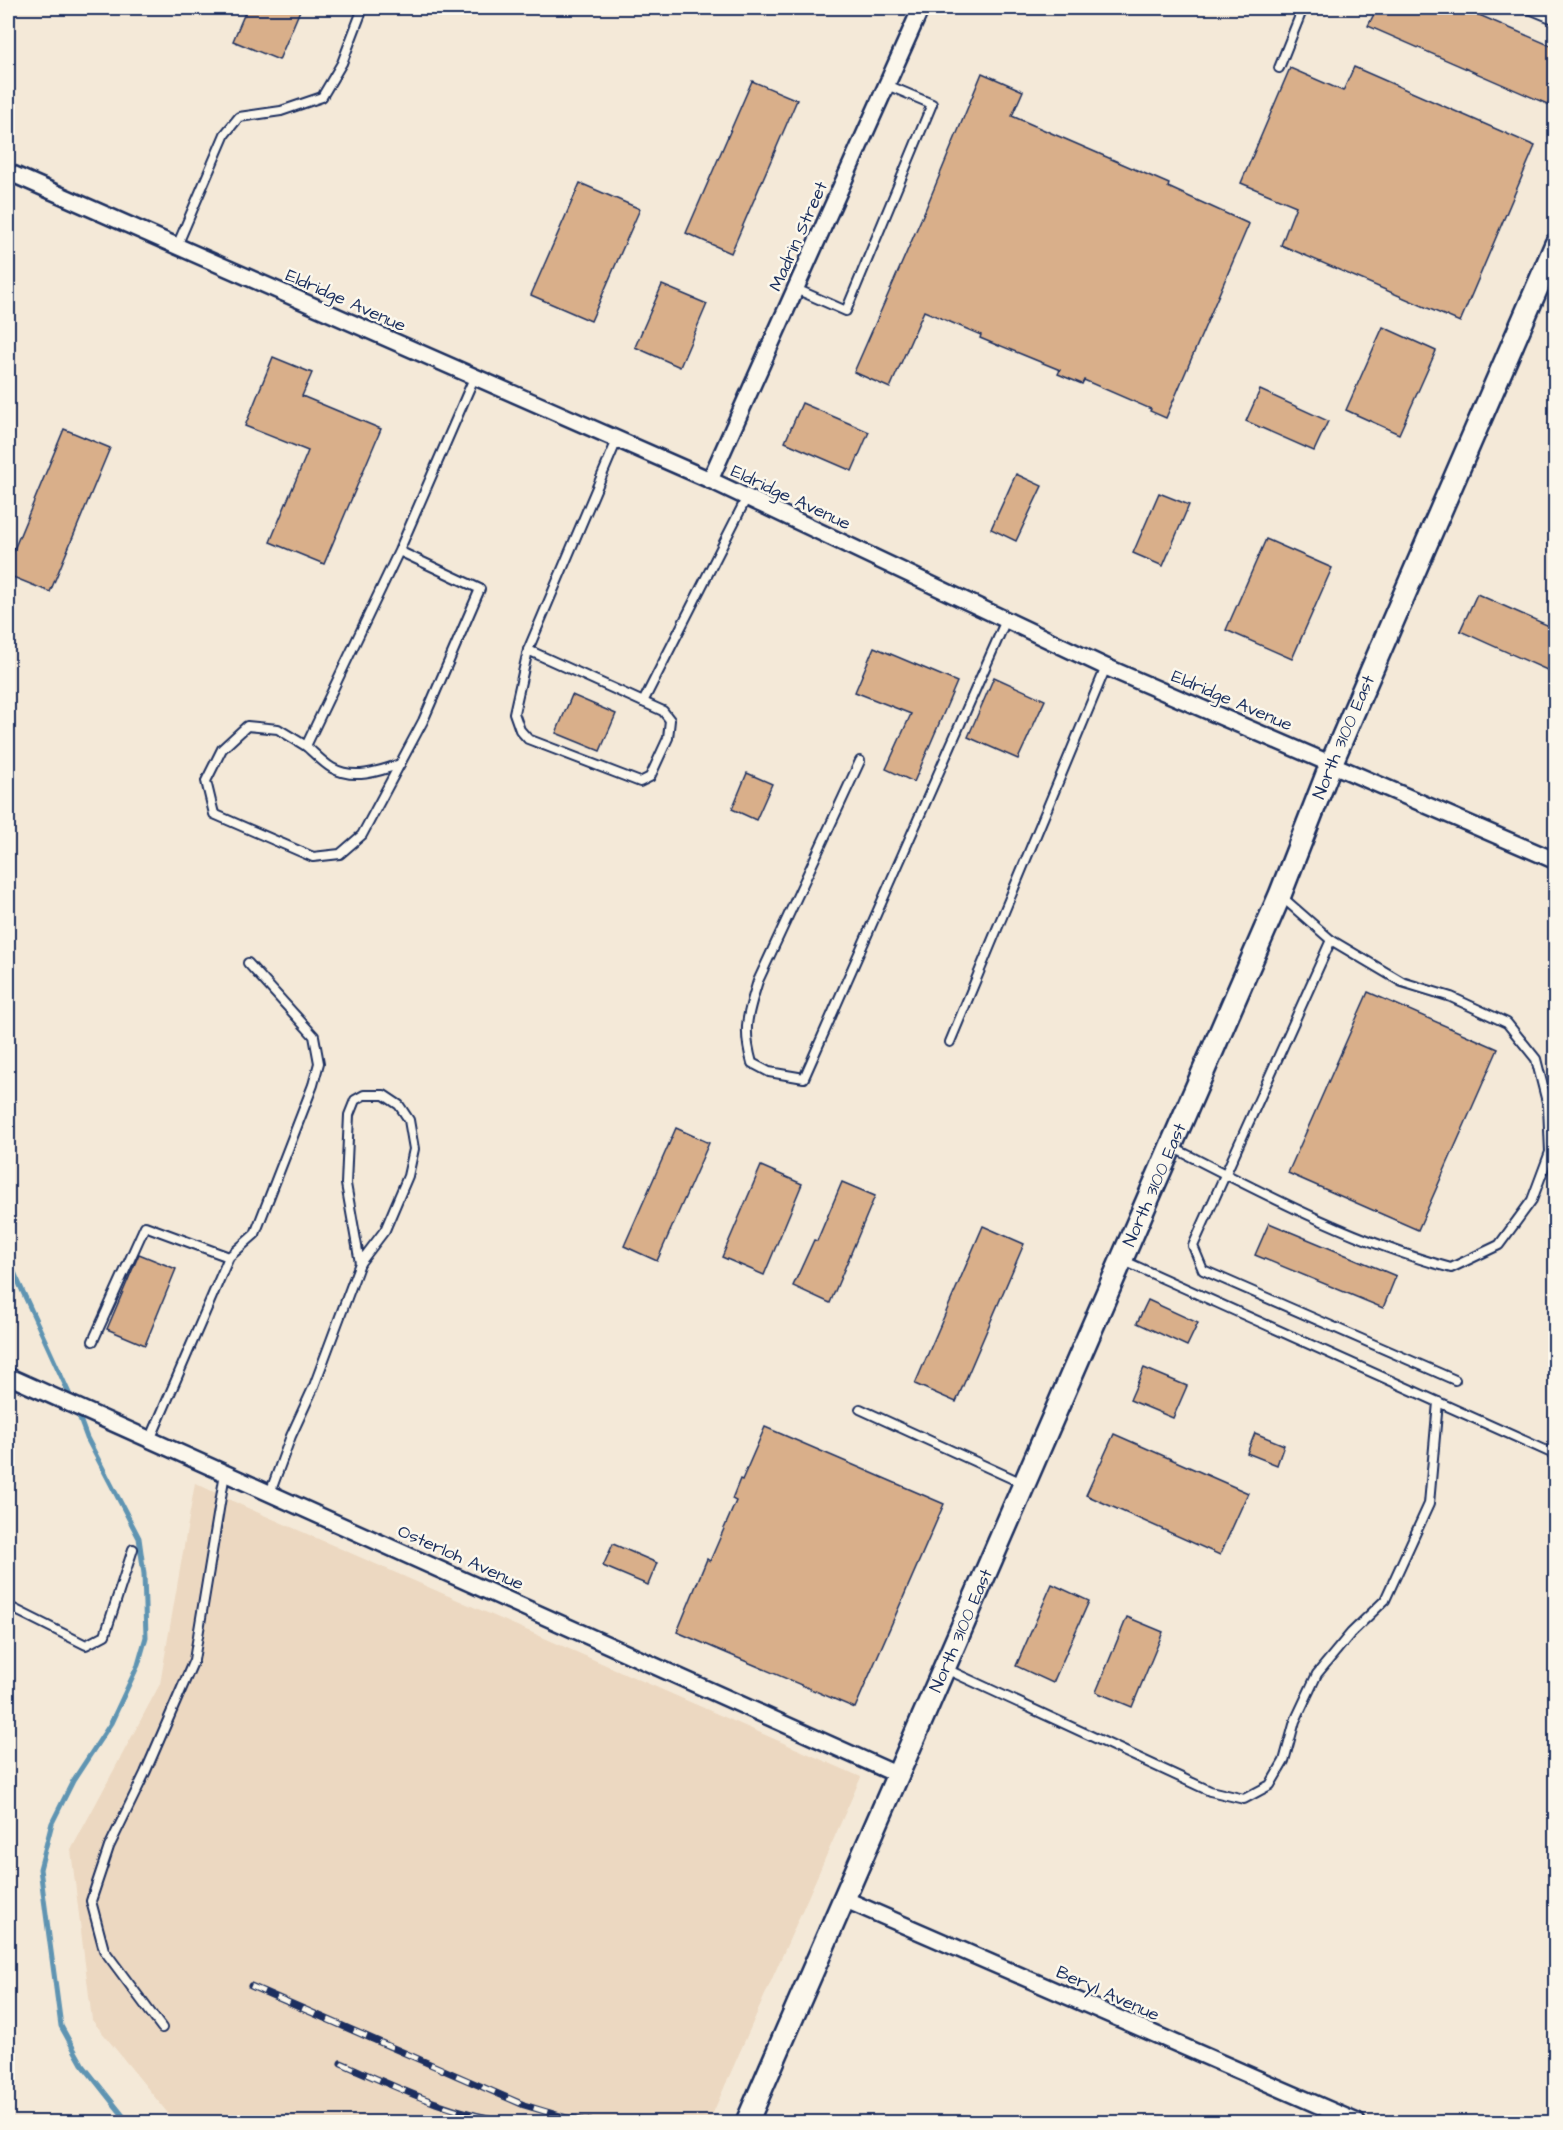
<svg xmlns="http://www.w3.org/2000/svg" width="1563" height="2130" viewBox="0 0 1563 2130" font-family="'Architects Daughter',sans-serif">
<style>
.built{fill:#ecd8c1}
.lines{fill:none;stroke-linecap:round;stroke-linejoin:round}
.stream{stroke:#5e94b2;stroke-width:5}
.building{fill:#d9af8a;stroke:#1b2f5e;stroke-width:1.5}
.lane-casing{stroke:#1b2f5e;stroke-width:12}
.street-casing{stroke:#1b2f5e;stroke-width:20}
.secondary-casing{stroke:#1b2f5e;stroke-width:26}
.lane{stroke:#fbf7ec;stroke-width:8}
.street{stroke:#fbf7ec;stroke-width:15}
.secondary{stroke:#fbf7ec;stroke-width:21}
.rail-casing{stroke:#1b2f5e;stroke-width:7}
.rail{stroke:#fbf7ec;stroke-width:4.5;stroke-dasharray:14;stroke-linecap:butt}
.labels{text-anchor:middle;stroke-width:5;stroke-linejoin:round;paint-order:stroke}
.street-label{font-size:18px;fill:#1b2f5e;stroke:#fbf7ec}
</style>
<rect width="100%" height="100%" fill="#f4e9d8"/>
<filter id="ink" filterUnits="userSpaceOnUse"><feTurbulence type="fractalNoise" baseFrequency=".0167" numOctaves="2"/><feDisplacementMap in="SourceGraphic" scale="12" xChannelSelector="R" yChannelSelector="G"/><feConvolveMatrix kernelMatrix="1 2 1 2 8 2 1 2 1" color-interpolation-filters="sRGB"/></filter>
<g filter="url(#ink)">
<polygon class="built" points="195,1483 241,1505 861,1777 709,2122 175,2122 92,2020 71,1850 160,1684"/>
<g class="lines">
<g class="stream">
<polyline points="8,1259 73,1402"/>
<polyline points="77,1411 87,1438 139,1538 144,1574 146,1637 138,1665 111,1723 73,1781 52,1823 40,1869 61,2026 82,2064 128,2122"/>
</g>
</g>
<g class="building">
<polygon points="247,8 301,8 279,60 233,41"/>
<polygon points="1377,8 1463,8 1556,48 1556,98 1552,106 1368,26"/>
<polygon points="1354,67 1535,146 1460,322 1281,245 1296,206 1241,183 1290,68 1343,91"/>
<polygon points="982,73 1023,91 1012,116 1169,184 1168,187 1249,224 1166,418 1150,411 1151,409 1084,380 1082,384 1058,374 1060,370 999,345 999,346 980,338 981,335 924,311 890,388 854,372 926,208"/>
<polygon points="752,81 797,100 731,253 686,233"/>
<polygon points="580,183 640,209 591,321 531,295"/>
<polygon points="662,285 707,304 680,367 635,347"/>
<polygon points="1383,327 1436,351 1399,434 1346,410"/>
<polygon points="273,357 312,373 302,396 381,429 324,564 270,542 308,451 245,426"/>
<polygon points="1260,390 1328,421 1314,451 1246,421"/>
<polygon points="802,403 869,432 852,471 785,442"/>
<polygon points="64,429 110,448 50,592 8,575 8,564"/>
<polygon points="1016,474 1042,486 1016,541 991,529"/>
<polygon points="1159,493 1189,505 1163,566 1133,553"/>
<polygon points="1266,539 1332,568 1292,659 1226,630"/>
<polygon points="1477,594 1556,629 1556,674 1460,631"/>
<polygon points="874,647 957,682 914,782 886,769 911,714 855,692"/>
<polygon points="994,677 1045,700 1018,759 968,737"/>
<polygon points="572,695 616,714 600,751 556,733"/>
<polygon points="747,773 772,784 756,820 732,809"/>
<polygon points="1368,992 1498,1049 1418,1230 1288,1173"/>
<polygon points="676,1128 709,1143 657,1261 624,1246"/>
<polygon points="761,1166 802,1184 764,1275 722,1257"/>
<polygon points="842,1182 875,1196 830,1303 793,1286 814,1240 817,1241"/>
<polygon points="1269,1223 1396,1276 1383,1308 1255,1255"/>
<polygon points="983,1226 1024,1244 956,1402 915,1384"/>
<polygon points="139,1254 176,1269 145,1345 107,1329"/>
<polygon points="1148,1300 1198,1323 1187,1346 1137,1323"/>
<polygon points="1144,1368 1187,1386 1173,1418 1130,1400"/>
<polygon points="765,1427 944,1504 855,1708 677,1632 707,1559 710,1561 736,1501 732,1499 740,1479 742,1480"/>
<polygon points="1255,1433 1284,1445 1277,1465 1247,1453"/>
<polygon points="1114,1434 1248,1493 1220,1555 1086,1495"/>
<polygon points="613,1544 657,1563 648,1585 603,1566"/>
<polygon points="1052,1584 1089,1601 1053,1683 1016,1666"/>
<polygon points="1127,1617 1163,1632 1132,1707 1096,1692"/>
</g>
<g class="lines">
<defs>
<g id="lane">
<polyline points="1527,8 1556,20"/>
<polyline points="1279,68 1303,8"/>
<polyline points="177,246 225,134 239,117 281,111 322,97 342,63 363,8"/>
<polyline points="796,289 846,311 932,104 887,85"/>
<polyline points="399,551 480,589 423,721 362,835 340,854 313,857 214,814 206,781 222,749 247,726 278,729 306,746 399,551 474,378"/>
<polygon points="528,650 663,711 670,720 668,738 650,777 640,782 528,739 520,730 514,713"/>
<polyline points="528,650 617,440"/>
<polyline points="643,702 747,497"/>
<path d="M306 746C314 753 323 763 332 768 353 780 378 772 400 764"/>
<path d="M860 761 758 981C748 1014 742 1028 752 1063L769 1072 804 1078 1006 620"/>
<polyline points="1331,940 1193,1246 1203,1270 1455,1380"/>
<polyline points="950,1042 1106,667"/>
<polygon points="364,1095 384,1095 399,1105 409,1120 414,1149 408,1176 385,1230 360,1263 346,1184 349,1115 355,1100"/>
<path d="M1172 1147C1262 1193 1354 1242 1451 1268L1499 1245 1532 1200 1550 1152 1548 1106 1536 1059 1507 1023 1451 997 1402 982 1331 940 1282 897"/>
<polyline points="1122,1260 1556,1455"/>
<polyline points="93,1341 145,1226 229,1257 255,1234 313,1085 319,1063 314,1036 248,963"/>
<polyline points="860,1409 1022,1483"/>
<polyline points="150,1440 229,1257"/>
<polyline points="270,1493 291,1436 314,1386 360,1263"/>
<polyline points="8,1606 86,1645 105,1635 133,1549"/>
<polyline points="946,1669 1210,1791 1244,1799 1270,1785 1284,1761 1295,1721 1317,1674 1351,1633 1385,1600 1429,1504 1438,1402"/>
<polyline points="162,2028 104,1950 91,1901 109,1847 145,1773 194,1660 225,1473"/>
</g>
<g id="street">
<polyline points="8,172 710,480 1106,667 1556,861"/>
<polyline points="710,480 921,8"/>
<polyline points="8,1376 898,1775"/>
<polyline points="844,1899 1357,2122"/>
</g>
<g id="secondary">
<path id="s1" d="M747 2122 1280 895 1331 764 1556 244"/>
</g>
</defs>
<use href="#lane" class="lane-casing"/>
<use href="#street" class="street-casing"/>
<use href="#secondary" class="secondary-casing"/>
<use href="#lane" class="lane"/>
<use href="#street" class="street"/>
<use href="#secondary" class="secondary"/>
<defs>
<g id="rail">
<polyline points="251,1986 524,2105 567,2118 593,2122"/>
<path d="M341 2063C396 2087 452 2115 512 2122"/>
</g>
</defs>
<use href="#rail" class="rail-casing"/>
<use href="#rail" class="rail"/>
</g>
</g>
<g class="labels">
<g class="street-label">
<text transform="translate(798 236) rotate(-66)" y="6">Madrin Street</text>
<text transform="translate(346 300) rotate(24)" y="6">Eldridge Avenue</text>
<text transform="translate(791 497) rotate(25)" y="6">Eldridge Avenue</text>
<text transform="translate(1232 700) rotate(23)" y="6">Eldridge Avenue</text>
<text dy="6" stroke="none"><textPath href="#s1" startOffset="1508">North 3100 East</textPath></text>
<text dy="6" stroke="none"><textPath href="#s1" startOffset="1022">North 3100 East</textPath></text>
<text transform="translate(461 1557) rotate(24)" y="6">Osterloh Avenue</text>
<text dy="6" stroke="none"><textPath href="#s1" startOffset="536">North 3100 East</textPath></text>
<text transform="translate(1108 1993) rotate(24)" y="6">Beryl Avenue</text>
</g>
</g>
<rect width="1563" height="2130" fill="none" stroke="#fbf7ec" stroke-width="30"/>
<rect x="15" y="15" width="1533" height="2100" fill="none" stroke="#1b2f5e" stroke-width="2" filter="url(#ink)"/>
</svg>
